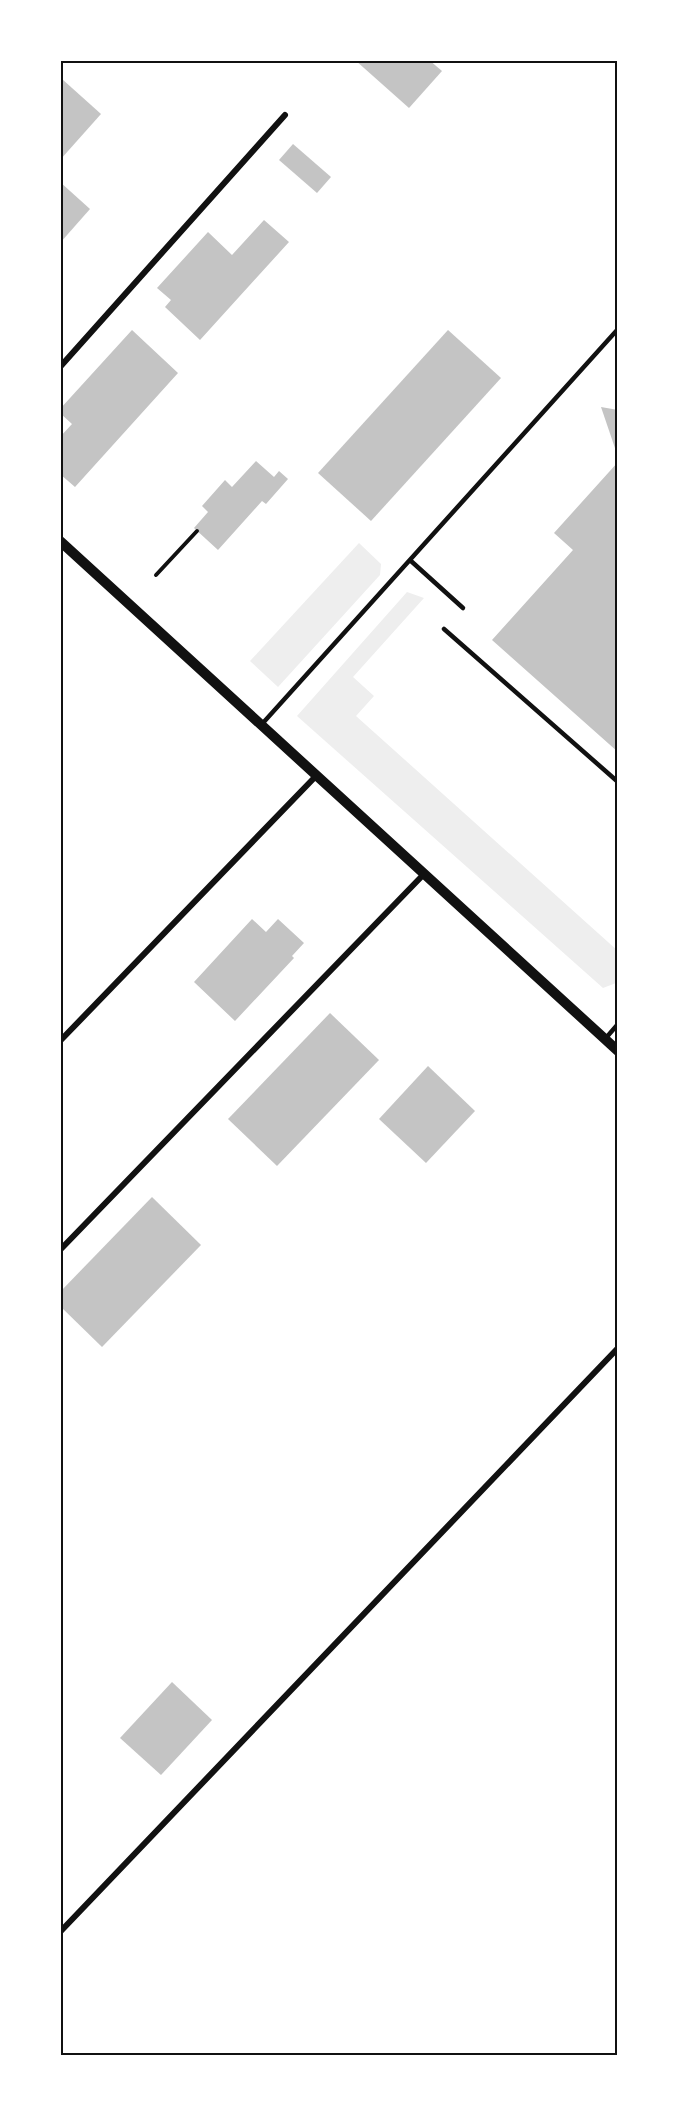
<svg xmlns="http://www.w3.org/2000/svg" width="678" height="2115" viewBox="0 0 678 2115" font-family="'Zilla Slab',serif">
<style>
.green{fill:#eee}
.building{fill:#c4c4c4}
.lines{fill:none;stroke-linecap:round;stroke-linejoin:round}
.path{stroke:#111;stroke-width:4}
.service{stroke:#111;stroke-width:4.5}
.minor{stroke:#111;stroke-width:6}
.tertiary{stroke:#111;stroke-width:10}
.neatline{fill:none;stroke:#111;stroke-width:2}
</style>
<rect width="100%" height="100%" fill="#fff"/>
<g class="green">
<polygon points="359,543 381,564 380,575 278,687 250,661"/>
<polygon points="407,592 424,598 353,677 374,696 356,716 618,951 616,983 603,988 297,716"/>
</g>
<g class="building">
<polygon points="355,60 429,60 442,71 409,108"/>
<polygon points="62,79 101,114 60,160 60,81"/>
<polygon points="293,144 331,177 317,193 279,160"/>
<polygon points="60,182 90,209 60,243"/>
<polygon points="264,220 289,242 200,340 165,307 171,300 157,288 208,232 232,255"/>
<polygon points="132,330 178,373 75,487 60,474 60,437 72,424 60,413 60,409"/>
<polygon points="448,330 501,378 371,521 318,473"/>
<polygon points="601,407 618,410 618,457"/>
<polygon points="256,461 274,477 279,471 288,479 266,504 262,501 218,550 194,528 208,512 202,506 225,480 232,487"/>
<polygon points="618,462 618,752 492,640 573,550 554,533"/>
<polygon points="252,919 266,932 278,919 304,943 292,956 294,958 235,1021 194,982"/>
<polygon points="330,1013 379,1060 277,1166 228,1119"/>
<polygon points="428,1066 475,1111 426,1163 379,1119"/>
<polygon points="152,1197 201,1245 102,1347 60,1306 60,1292"/>
<polygon points="172,1682 212,1720 161,1775 120,1738"/>
</g>
<g class="lines">
<polyline class="path" points="156,575 197,531"/>
<g class="service">
<polyline points="411,561 463,608"/>
<polyline points="444,629 618,782"/>
<polyline points="262,724 618,329"/>
<polyline points="605,1039 618,1024"/>
</g>
<g class="minor">
<polyline points="60,367 285,115"/>
<polyline points="60,1041 316,776"/>
<polyline points="60,1250 424,874"/>
<polyline points="60,1932 618,1348"/>
</g>
<polyline class="tertiary" points="60,541 618,1051"/>
</g>
<rect width="678" height="2115" fill="none" stroke="#ffffff" stroke-width="123"/>
<rect x="62" y="62" width="554" height="1992" class="neatline"/>
</svg>
